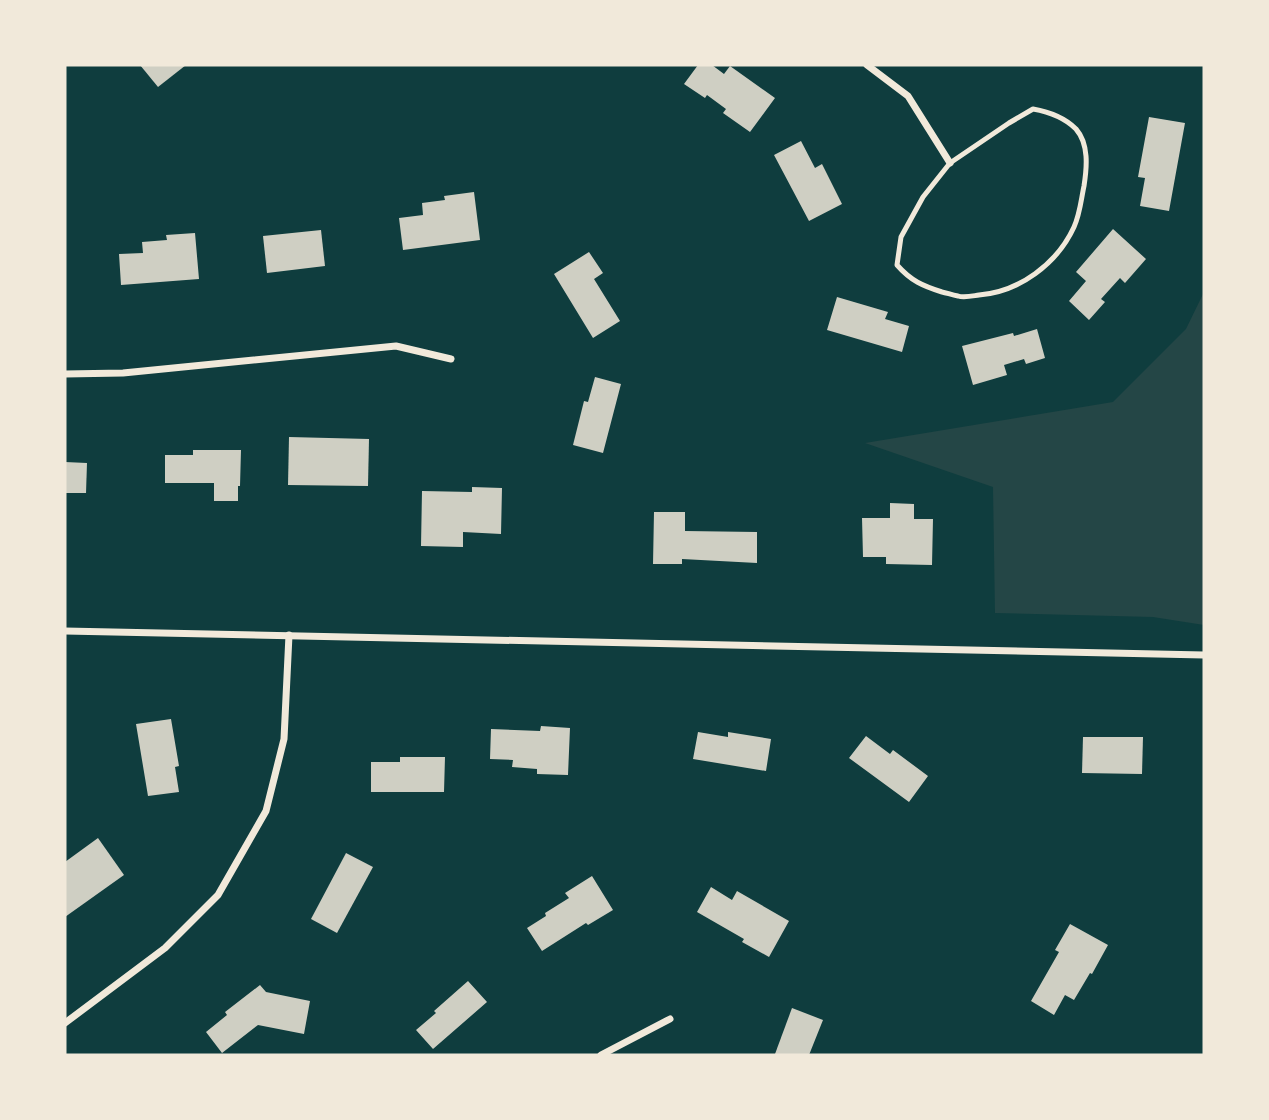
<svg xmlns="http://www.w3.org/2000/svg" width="1269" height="1120" viewBox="0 0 1269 1120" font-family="'Exo 2',sans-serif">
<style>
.green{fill:#244646}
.building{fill:#cfcfc3}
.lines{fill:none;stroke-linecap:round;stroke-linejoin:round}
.service{stroke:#f1e9da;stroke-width:5}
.minor{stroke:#f1e9da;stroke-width:7}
</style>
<rect width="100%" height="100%" fill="#0f3d3e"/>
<polygon class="green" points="1204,292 1204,625 1153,617 995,613 993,487 865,443 1113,402 1186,329"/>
<g class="building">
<polygon points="140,65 186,65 158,87"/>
<polygon points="698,65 712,65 724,74 730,66 775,98 750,132 723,113 726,109 707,95 705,98 684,84"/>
<polygon points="1149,117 1185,123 1169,211 1140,206 1145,178 1138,177"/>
<polygon points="801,141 815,168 822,164 842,204 809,221 774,155"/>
<polygon points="474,192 480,240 403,250 399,218 423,215 422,203 445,200 444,196"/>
<polygon points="1113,229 1146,259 1125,283 1120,278 1101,299 1105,302 1089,320 1069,301 1086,281 1076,272"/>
<polygon points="321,230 325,266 267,273 263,236"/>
<polygon points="195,233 199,279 121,285 119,254 143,253 142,242 167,240 166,235"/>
<polygon points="589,252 603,273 594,279 620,321 593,338 554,274"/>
<polygon points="837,297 888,312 885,319 909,326 902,352 827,330"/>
<polygon points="1037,329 1045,358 1026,364 1024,359 1004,365 1007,375 973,385 962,346 1013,333 1014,336"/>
<polygon points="595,377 621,384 603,453 573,445 584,401 588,402"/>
<polygon points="289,437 369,439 368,486 288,485"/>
<polygon points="193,450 241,450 240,486 238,486 238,501 214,501 214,483 165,483 165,455 193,455"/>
<polygon points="65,462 87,463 86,493 65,493"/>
<polygon points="472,487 502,488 501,534 463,532 463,547 421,546 422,491 472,492"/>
<polygon points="890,503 914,504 914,519 933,519 932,565 886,564 886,557 863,557 862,518 890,518"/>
<polygon points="654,512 685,512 685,531 757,532 757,563 682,559 682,564 653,564"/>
<polygon points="171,719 179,766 175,767 179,792 148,796 136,724"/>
<polygon points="541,726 570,728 568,775 537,774 537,769 512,767 513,760 490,759 491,729 540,731"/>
<polygon points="698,732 728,737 728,732 771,739 766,771 693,759"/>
<polygon points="866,736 890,754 893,750 928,776 909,802 849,758"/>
<polygon points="1083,737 1143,737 1142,774 1082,773"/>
<polygon points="400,757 445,757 444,792 371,792 371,762 400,762"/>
<polygon points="98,838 124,875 65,917 65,862"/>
<polygon points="346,853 373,867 337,933 311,919"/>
<polygon points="592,876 613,910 588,925 586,923 542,951 527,928 546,916 545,913 569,898 565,893"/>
<polygon points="711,887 732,900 737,891 789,921 769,957 742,942 744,939 697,912"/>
<polygon points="1070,924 1108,945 1092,974 1090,973 1074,1000 1065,995 1054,1015 1031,1001 1059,952 1055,950"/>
<polygon points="468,981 487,1002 433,1049 416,1030 436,1013 434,1011"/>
<polygon points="260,985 266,992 310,1001 304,1034 258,1025 222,1053 206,1032 227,1015 225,1012"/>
<polygon points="792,1008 823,1020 809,1055 775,1054"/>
</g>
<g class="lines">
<path class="service" d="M1033 109C1050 112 1064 117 1076 129 1089 144 1087 167 1084 186 1081 200 1080 214 1074 227 1057 264 1019 292 979 295 972 296 964 298 958 296 952 295 947 293 942 292 923 286 911 281 897 265L901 237 923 197 950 163 1009 123Z"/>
<g class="minor">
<polyline points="867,65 908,96 950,163"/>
<polyline points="65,374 123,373 396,346 451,359"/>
<polyline points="65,631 1204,655"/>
<polyline points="65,1023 165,948 218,895 266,811 284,739 289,635"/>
<polyline points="601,1055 670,1019"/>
</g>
</g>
<rect width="1269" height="1120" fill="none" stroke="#f1e9da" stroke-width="133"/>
</svg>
